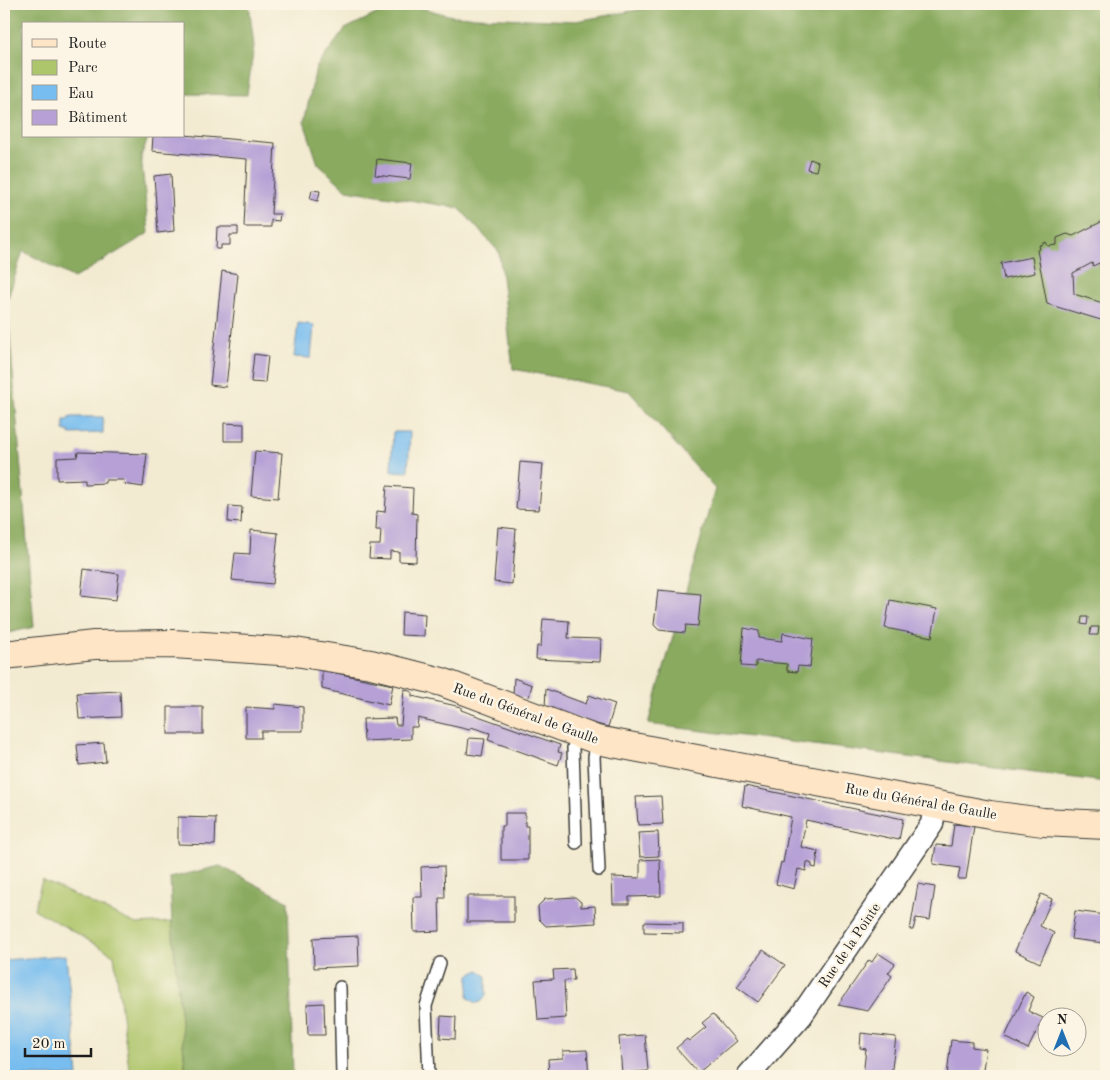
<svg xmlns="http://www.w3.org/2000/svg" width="1110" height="1080" viewBox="0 0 1110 1080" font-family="'Old Standard TT',serif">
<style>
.green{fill:#adc56b;stroke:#647044}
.forest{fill:#8aaa5f;stroke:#53633e}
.water{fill:#78bdef;stroke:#4a6c86}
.building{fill:#b6a0d6}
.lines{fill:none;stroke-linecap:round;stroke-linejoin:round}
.service-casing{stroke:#3c3b37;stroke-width:14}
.minor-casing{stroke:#3c3b37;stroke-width:25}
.secondary-casing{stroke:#3c3b37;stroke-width:30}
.service{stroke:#fff;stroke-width:11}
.minor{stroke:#fff;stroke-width:22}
.secondary{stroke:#fde5c5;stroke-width:28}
.labels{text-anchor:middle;stroke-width:5;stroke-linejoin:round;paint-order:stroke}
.street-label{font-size:14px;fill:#1c1c1c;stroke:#fcf5e5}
</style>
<rect width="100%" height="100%" fill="#fcf5e5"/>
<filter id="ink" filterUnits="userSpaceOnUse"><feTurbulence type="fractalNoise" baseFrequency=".02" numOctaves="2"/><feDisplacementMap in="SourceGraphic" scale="10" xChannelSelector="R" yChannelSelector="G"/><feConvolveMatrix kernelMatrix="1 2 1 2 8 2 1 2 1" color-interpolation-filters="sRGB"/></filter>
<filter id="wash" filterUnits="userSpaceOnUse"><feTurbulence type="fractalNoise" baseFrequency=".0096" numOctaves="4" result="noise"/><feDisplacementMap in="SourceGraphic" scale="20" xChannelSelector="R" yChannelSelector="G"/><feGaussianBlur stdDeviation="1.12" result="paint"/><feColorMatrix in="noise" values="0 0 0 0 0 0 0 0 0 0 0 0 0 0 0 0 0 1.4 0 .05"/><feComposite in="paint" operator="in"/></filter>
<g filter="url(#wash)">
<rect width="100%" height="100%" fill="#f3ebd1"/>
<polygon class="green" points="42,880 136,924 172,922 186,1076 130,1076 114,955 34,909"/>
<g class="forest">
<polygon points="4,4 249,4 254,46 247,95 184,94 184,24 24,24 24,136 149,136 141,156 149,233 74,278 23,251 7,301 34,627 4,634"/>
<polygon points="671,4 1106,4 1106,782 648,724 715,489 629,391 513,369 499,252 459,208 347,190 318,164 304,122 316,68 345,29 376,14 417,7 452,16 576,21"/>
<polygon points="220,866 288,901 293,1076 186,1076 172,925 170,878"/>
</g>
<g class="water">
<polygon points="298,323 314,325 311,358 294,357"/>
<polygon points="69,417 103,417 103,433 69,434 69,431 64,431 64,420 69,420"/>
<polygon points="393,432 410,432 408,472 391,471"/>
<polygon points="66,955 78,1076 4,1076 4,960"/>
<polygon points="479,970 486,976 486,995 481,1002 476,1003 468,997 469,975"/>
</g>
<g id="blocks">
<g class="building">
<polygon points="184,135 275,143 271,214 280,214 279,221 271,220 271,227 244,227 247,159 152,151 153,136"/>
<polygon points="377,159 412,163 410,179 375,175"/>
<polygon points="810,159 818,162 816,171 807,169"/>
<polygon points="171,174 174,231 158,233 154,176"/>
<polygon points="312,190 320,191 318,201 310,199"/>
<polygon points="1103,221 1106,227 1106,286 1102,278 1105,276 1099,263 1093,266 1092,263 1073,273 1074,294 1106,304 1101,320 1047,304 1037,250 1040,249 1039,246 1046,242 1048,246 1057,245 1057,238 1067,234 1073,236"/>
<polygon points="217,227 238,227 238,235 230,235 230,245 221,245 221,249 216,249"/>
<polygon points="1032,257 1035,273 1004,279 1001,263"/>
<polygon points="222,271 238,274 226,387 210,385"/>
<polygon points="254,354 268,356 265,383 251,382"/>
<polygon points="224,423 244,424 244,441 224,441"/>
<polygon points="255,451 282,453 278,498 251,496"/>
<polygon points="78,452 147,454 143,487 123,484 124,480 105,480 105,483 85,484 85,479 57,480 57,458 77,457"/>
<polygon points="520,462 543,464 539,510 516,509"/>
<polygon points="387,486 413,488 412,513 417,514 416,562 399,561 399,552 390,551 390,559 369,558 370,545 380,545 381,530 376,530 377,511 385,512"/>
<polygon points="229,506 242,507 241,523 228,522"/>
<polygon points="498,527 516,529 512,584 494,582"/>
<polygon points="251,530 278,533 273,584 232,580 235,553 250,554"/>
<polygon points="84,569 119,574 116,600 81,596"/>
<polygon points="658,590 701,594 698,626 686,625 685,633 659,630 654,625"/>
<polygon points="890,600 937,609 932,637 885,628"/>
<polygon points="402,612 425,614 424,636 401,635"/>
<polygon points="1082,617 1088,617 1087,625 1081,624"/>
<polygon points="543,619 569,621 568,638 601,639 600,662 536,659 537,646 541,646"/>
<polygon points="1091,627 1099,627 1098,635 1090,635"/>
<polygon points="744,628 759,631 759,638 782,641 783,633 813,639 810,667 798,666 797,672 787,671 787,664 756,661 756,667 741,666"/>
<polygon points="322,670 393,685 389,705 322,689"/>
<polygon points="514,678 532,685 528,700 513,695"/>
<polygon points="404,689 412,692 412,696 461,707 461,710 560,745 558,752 562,753 558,765 488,740 490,733 471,727 470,730 418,718 417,727 411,727 411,739 364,741 363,719 395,718 396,725 401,725"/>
<polygon points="546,689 586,704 589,695 615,704 608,727 588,722 545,708"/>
<polygon points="120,691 121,717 79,719 77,693"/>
<polygon points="275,704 303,707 303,731 261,731 261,738 246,738 246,707 275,709"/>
<rect x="168" y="707" width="35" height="27"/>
<polygon points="469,738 485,739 482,756 467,754"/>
<polygon points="104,743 106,762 79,765 77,745"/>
<polygon points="745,786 903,819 899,840 806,820 801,847 818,851 816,868 812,867 812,864 807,862 806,871 798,869 794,889 776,884 781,862 783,863 791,817 742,806"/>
<polygon points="661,796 663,824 638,825 636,797"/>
<polygon points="505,813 525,813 525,826 528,826 528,860 501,860 501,826 505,826"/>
<polygon points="178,817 216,818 215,845 178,844"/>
<polygon points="954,824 974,826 966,879 958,879 960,868 933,864 936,845 951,846"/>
<polygon points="658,832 659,856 640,857 638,833"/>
<polygon points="660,859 661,896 629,897 629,904 613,904 612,877 640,878 640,860"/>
<polygon points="444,866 445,898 439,898 440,931 414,932 413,897 422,897 421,867"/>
<polygon points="918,884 935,887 930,920 916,918 913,930 910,930"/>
<polygon points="1041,894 1052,899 1040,926 1054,933 1040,963 1015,951"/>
<rect x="467" y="896" width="47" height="26"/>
<polygon points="575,897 581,902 581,907 595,906 596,923 546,926 539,919 538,906 545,899"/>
<polygon points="1075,911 1106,915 1104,943 1071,939"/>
<polygon points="644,922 683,923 683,933 644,932"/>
<polygon points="358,936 359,966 314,968 313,938"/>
<polygon points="763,950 785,965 758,1002 737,987"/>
<polygon points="878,953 895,964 888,973 892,976 868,1011 838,1005 869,960 872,962"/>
<polygon points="573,969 574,980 564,981 566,1018 538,1020 535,980 554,979 553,970"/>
<polygon points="1026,992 1034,997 1028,1011 1043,1018 1028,1049 1005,1037"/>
<polygon points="324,1003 325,1035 308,1035 307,1004"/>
<polygon points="713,1014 736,1041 698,1073 676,1048 687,1039 689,1041 706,1027 702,1023"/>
<polygon points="441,1016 456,1017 455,1039 440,1038"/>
<polygon points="861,1033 896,1037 891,1076 863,1076 866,1049 860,1048"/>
<polygon points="645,1035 648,1071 622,1073 619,1037"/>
<polygon points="951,1040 972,1042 972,1047 986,1049 982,1076 947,1076"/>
<polygon points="587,1050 589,1076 549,1076 548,1059 563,1058 563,1051"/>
</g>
</g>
</g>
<g filter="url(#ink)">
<use href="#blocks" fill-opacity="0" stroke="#3c3b37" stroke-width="1"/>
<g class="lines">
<defs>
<g id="service">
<polyline points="597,740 594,757 599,870"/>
<polyline points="576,843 573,748 577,733"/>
<polyline points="340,987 342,1076"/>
<polyline points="429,1076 426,1006 440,963"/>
</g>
<polyline id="minor" points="748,1076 801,1016 932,824 935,805"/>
<polyline id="secondary" points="4,655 94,645 173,644 295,652 371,664 442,682 597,740 990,815 1043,822 1106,825"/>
</defs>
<use href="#service" class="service-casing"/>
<use href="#minor" class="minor-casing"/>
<use href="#secondary" class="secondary-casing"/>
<use href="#service" class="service"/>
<use href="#minor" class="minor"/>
<use href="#secondary" class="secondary"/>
</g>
</g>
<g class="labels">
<g class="street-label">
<text transform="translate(526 713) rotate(20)" y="5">Rue du Général de Gaulle</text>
<text transform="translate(921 801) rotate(10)" y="5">Rue du Général de Gaulle</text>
<text transform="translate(849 945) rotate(-56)" y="5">Rue de la Pointe</text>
</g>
</g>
<rect width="1110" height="1080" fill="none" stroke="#fcf5e5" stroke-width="20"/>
<rect x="22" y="22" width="162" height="115" fill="#fcf5e5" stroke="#a29e95"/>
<rect x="32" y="39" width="25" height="8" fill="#fde5c5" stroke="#a29e95"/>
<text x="68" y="48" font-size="15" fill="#1c1c1c">Route</text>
<rect x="32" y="60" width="25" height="15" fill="#adc56b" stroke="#a29e95"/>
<text x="68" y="72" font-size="15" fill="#1c1c1c">Parc</text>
<rect x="32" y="85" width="25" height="15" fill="#78bdef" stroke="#a29e95"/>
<text x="68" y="98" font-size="15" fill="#1c1c1c">Eau</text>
<rect x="32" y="110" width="25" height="15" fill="#b6a0d6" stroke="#a29e95"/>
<text x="68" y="122" font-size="15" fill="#1c1c1c">Bâtiment</text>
<g transform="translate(1062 1032)"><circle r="24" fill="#fcf5e5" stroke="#a29e95"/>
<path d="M0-4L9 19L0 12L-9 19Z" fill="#1f6fb2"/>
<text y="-8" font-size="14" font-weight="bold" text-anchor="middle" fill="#1c1c1c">N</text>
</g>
<path d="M25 1048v8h66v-8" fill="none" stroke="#1c1c1c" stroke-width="2.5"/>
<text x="32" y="1048" font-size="15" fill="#1c1c1c" stroke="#fcf5e5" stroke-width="4" paint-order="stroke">20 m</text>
</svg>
